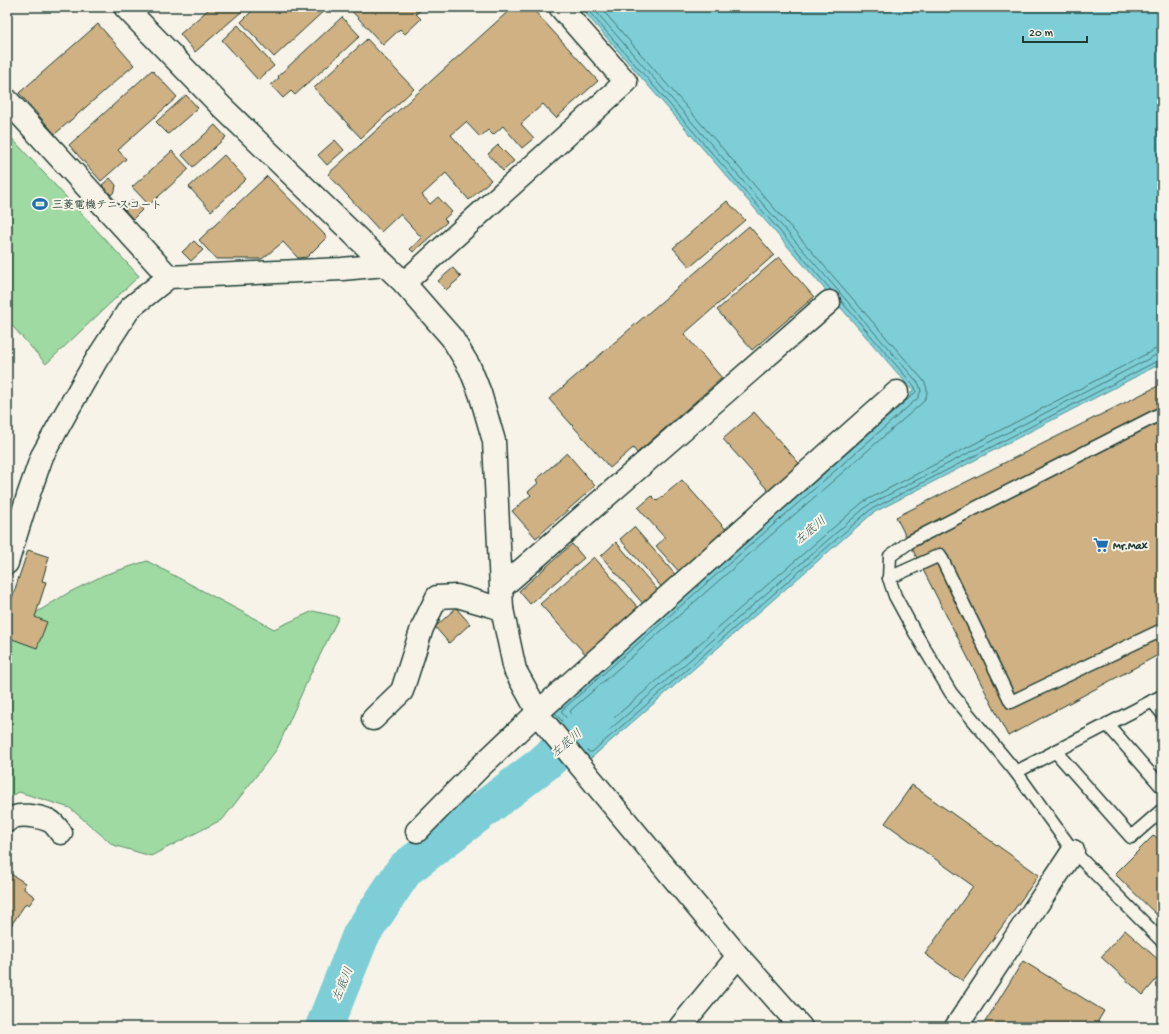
<svg xmlns="http://www.w3.org/2000/svg" width="1169" height="1034" viewBox="0 0 1169 1034" font-family="'Gochi Hand','Klee One',sans-serif">
<style>
.green{fill:#9edaa1;stroke:#5e8c6a}
.water{fill:#7dced7;stroke:#579496}
.lines{fill:none;stroke-linecap:round;stroke-linejoin:round}
.shore{stroke:#457775;stroke-width:1}
.river{stroke:#7dced7;stroke-width:38}
.building{fill:#cfb183;stroke:#1f3d34}
.lane-casing{stroke:#1f3d34;stroke-width:15}
.street-casing{stroke:#1f3d34;stroke-width:25}
.lane{stroke:#f7f3e8;stroke-width:12}
.street{stroke:#f7f3e8;stroke-width:22}
.labels{text-anchor:middle;stroke-width:4;stroke-linejoin:round;paint-order:stroke}
.poi-label{font-size:11px;font-weight:bold;fill:#1f3d34;stroke:#f7f3e8;text-anchor:start}
.water-label{font-size:12px;font-style:italic;fill:#325a55;stroke:#f7f3e8}
</style>
<rect width="100%" height="100%" fill="#f7f3e8"/>
<filter id="ink" filterUnits="userSpaceOnUse"><feTurbulence type="fractalNoise" baseFrequency=".025" numOctaves="2"/><feDisplacementMap in="SourceGraphic" scale="8" xChannelSelector="R" yChannelSelector="G"/><feConvolveMatrix kernelMatrix="1 2 1 2 8 2 1 2 1" color-interpolation-filters="sRGB"/></filter>
<g filter="url(#ink)">
<g class="green">
<polygon points="7,133 139,276 46,364 7,320"/>
<polygon points="147,561 274,629 313,611 339,617 309,677 277,749 223,819 151,856 113,845 70,808 19,792 7,799 7,639 21,622 68,593 104,575"/>
</g>
<polygon class="water" points="580,7 1162,7 1162,363 873,513 590,759 548,710 913,391"/>
<g class="lines">
<g class="shore">
<polyline points="585,7 832,291"/>
<polyline points="592,7 919,384 921,391 918,398 562,710 562,713 590,745 592,745 867,506 1156,355 1162,354"/>
<path d="M600 7 923 380C929 388 928 396 922 403L571 710 570 713 591 736H593L863 502 1154 350 1162 348"/>
<polyline points="785,508 916,392 915,387 841,301"/>
<polyline points="555,713 589,752 592,752 870,510 1159,360 1162,359"/>
</g>
<polyline class="river" points="324,1027 361,935 405,869 543,764 595,718"/>
</g>
<g class="building">
<polygon points="207,7 247,7 195,52 180,34 209,9"/>
<polygon points="256,7 328,7 274,57 241,22"/>
<polygon points="348,7 424,7 416,14 421,19 405,34 400,29 383,45"/>
<polygon points="513,7 531,7 598,81 556,118 543,104 521,124 534,138 522,148 503,126 493,135 488,130 480,137 466,122 451,135 491,180 469,200 446,173 422,195 430,204 438,197 452,212 444,219 447,222 413,252 410,249 422,238 400,214 381,232 328,174"/>
<polygon points="342,17 360,36 295,95 291,91 283,98 271,85 279,78 278,76"/>
<polygon points="98,24 134,65 55,134 19,93"/>
<polygon points="238,25 274,66 258,80 222,40"/>
<polygon points="367,39 414,89 361,138 314,88"/>
<polygon points="152,70 177,97 118,150 126,159 101,181 69,145"/>
<polygon points="186,95 198,108 168,134 156,122"/>
<polygon points="215,125 226,137 193,167 182,155"/>
<polygon points="335,140 344,150 327,165 318,155"/>
<polygon points="498,145 514,161 503,171 488,154"/>
<polygon points="172,151 189,169 149,205 132,187"/>
<polygon points="224,155 246,179 211,211 189,187"/>
<polygon points="267,176 327,237 307,257 298,258 283,242 262,259 216,259 199,240"/>
<polygon points="110,178 116,185 115,191 111,195 102,185"/>
<polygon points="133,200 142,210 133,219 123,208"/>
<polygon points="727,201 745,220 690,267 673,248"/>
<polygon points="749,226 774,255 684,334 722,378 637,453 633,448 610,468 549,399"/>
<polygon points="194,241 203,250 191,261 182,252"/>
<polygon points="779,257 814,297 752,350 717,310"/>
<polygon points="453,268 461,277 446,290 438,281"/>
<polygon points="1162,384 1162,653 1008,736 896,517"/>
<polygon points="754,412 804,469 773,496 723,439"/>
<polygon points="567,453 595,486 536,538 512,511 531,495 528,492 538,483 536,480"/>
<polygon points="682,480 730,534 683,576 656,546 665,538 638,508 652,496 657,501"/>
<polygon points="634,527 679,579 665,591 620,539"/>
<polygon points="616,542 661,594 646,607 601,556"/>
<polygon points="572,544 584,558 530,604 519,591"/>
<polygon points="28,550 49,557 42,581 46,582 35,617 47,622 37,648 7,637 7,613"/>
<polygon points="594,557 641,611 588,657 540,604"/>
<polygon points="456,608 470,624 449,643 435,627"/>
<polygon points="912,785 1039,875 963,981 925,954 973,886 885,823"/>
<polygon points="1154,835 1162,843 1162,920 1115,874"/>
<polygon points="11,874 25,883 24,889 35,897 29,905 26,903 10,927 7,925 7,879"/>
<polygon points="1125,930 1162,963 1162,973 1143,995 1101,957"/>
<polygon points="1023,961 1104,1011 1098,1021 1108,1027 982,1027"/>
</g>
<g class="lines">
<defs>
<g id="lane">
<polyline points="1162,413 911,541 890,556 889,578 895,596 914,631 951,693 1016,772 1073,851 1162,941"/>
<polyline points="889,578 940,555 1011,702 1162,630"/>
<polyline points="1152,701 1162,713"/>
<polyline points="1107,724 1162,787"/>
<polyline points="1055,751 1131,837 1162,810"/>
<polyline points="1016,772 1162,696"/>
</g>
<g id="street">
<polyline points="125,7 222,107 404,283 452,338 470,368 480,393 494,441 502,609 515,670 543,721 738,956 801,1027"/>
<polyline points="7,100 169,277"/>
<polyline points="404,283 486,208 626,82 560,7"/>
<polyline points="7,563 28,496 42,456 67,411 97,359 130,308 169,277 342,269 385,265"/>
<polyline points="502,587 829,302"/>
<polyline points="373,719 402,691 422,628 437,597 457,596 502,609"/>
<path d="M7 821C16 812 39 816 50 821 54 823 58 829 61 833"/>
<polyline points="417,831 479,768 538,712 897,392"/>
<polyline points="680,1027 738,956"/>
<polyline points="956,1027 1073,851"/>
</g>
</defs>
<use href="#lane" class="lane-casing"/>
<use href="#street" class="street-casing"/>
<use href="#lane" class="lane"/>
<use href="#street" class="street"/>
</g>
</g>
<defs>
<symbol id="stadium-bare" viewBox="-9 -9 18 18"><path d="M0-5a6.5 5 0 1 0 0 10a6.5 5 0 1 0 0-10ZM-3.5-1.8h7v3.6h-7Z" fill="#1f6fb2" stroke="#f7f3e8" stroke-width="2.5" paint-order="stroke"/></symbol>
<symbol id="supermarket-bare" viewBox="-9 -9 18 18"><path d="M-6-5.5h2.5l.6 2H6L4.5 2H-2.5L-4.4-4H-6ZM-1.5 3.2a1.3 1.3 0 1 0 .1 0ZM3 3.2a1.3 1.3 0 1 0 .1 0Z" fill="#1f6fb2" stroke="#f7f3e8" stroke-width="2.5" paint-order="stroke"/></symbol>
</defs>
<g fill-rule="evenodd">
<use href="#stadium-bare" x="29" y="193" width="22" height="22"/>
<use href="#supermarket-bare" x="1090" y="534" width="22" height="22"/>
</g>
<g class="labels">
<g class="poi-label">
<text x="52" y="208">三菱電機テニスコート</text>
<text x="1113" y="549">Mr.Max</text>
</g>
<g class="water-label">
<text transform="translate(810 530) rotate(-41)" y="4">左底川</text>
<text transform="translate(566 743) rotate(-41)" y="4">左底川</text>
<text transform="translate(342 984) rotate(-68)" y="4">左底川</text>
</g>
</g>
<rect width="1169" height="1034" fill="none" stroke="#f7f3e8" stroke-width="24"/>
<rect x="12" y="12" width="1145" height="1010" fill="none" stroke="#1f3d34" stroke-width="1.5" filter="url(#ink)"/>
<path d="M1023 36v6h64v-6" fill="none" stroke="#1f3d34" stroke-width="2"/>
<text x="1029" y="36" font-size="12" fill="#1f3d34" stroke="#f7f3e8" stroke-width="3" paint-order="stroke">20 m</text>
</svg>
